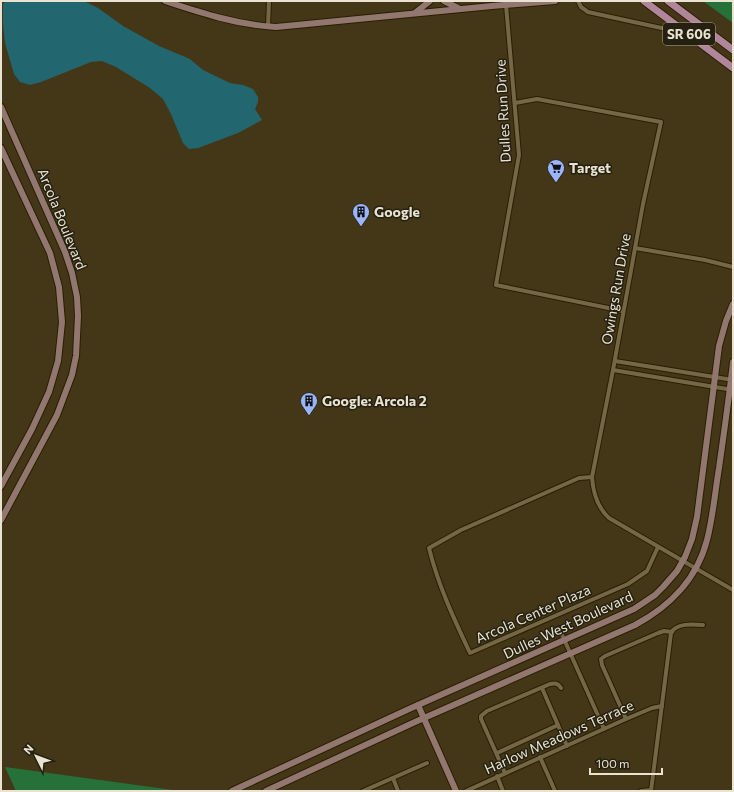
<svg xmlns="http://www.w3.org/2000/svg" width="734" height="792" viewBox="0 0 734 792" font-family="Commissioner,sans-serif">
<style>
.forest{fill:#26713a}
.water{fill:#226670}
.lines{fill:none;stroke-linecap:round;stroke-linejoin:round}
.street-casing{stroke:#2a1e00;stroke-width:6}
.secondary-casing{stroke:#2a1e00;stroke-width:8}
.primary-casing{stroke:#2a1e00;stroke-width:9}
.street{stroke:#746746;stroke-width:4}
.secondary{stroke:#927770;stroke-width:6}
.primary{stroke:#b0869b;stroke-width:7}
.labels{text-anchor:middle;stroke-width:3;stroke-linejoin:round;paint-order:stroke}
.shield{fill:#252012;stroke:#afa898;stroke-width:1}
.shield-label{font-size:13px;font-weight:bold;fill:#eae3d1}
.street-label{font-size:14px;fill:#eae3d1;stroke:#252012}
.poi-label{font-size:14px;font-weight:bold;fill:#eae3d1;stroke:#252012;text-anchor:start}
</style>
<rect width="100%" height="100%" fill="#443717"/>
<g class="forest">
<polygon points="703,1 733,1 733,23"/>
<polygon points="5,767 173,790 16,791"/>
</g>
<polygon class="water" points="6,1 84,1 98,8 123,26 159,46 190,59 203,70 230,83 243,85 253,89 258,97 258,102 255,109 262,120 238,133 198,148 189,149 183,143 171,114 163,99 150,88 116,67 102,61 91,62 41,82 30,85 20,82 14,74 5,43 3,23 3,4"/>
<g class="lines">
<defs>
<g id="street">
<polyline points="578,1 581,7 588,12 666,29"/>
<polyline points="506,5 519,155 496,285 623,311"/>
<polyline points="268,26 269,1"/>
<path d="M515 103 537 99 661 122 643 204 613 370 592 477C593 493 597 507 609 518L733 590"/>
<polyline points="635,248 705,260 733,267"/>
<polyline points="615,361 733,380"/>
<polyline points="613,370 733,390"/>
<path d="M592 477 579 478 511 508 461 530 429 548C438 585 454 619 470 653L628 584 647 571 658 547"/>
<polyline points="559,628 604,729"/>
<polyline points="542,688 567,746"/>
<polyline points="626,719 602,665 601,659 605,656 658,633 664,631 672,632"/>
<polyline points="497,753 558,725"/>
<polyline points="540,757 555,791"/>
<path d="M505 773 481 719V716L487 711 550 684C555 683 558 683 561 688"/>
<polyline points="497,776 503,791"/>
<polyline points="393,778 398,791"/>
<polyline points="363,791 427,763"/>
<polyline points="466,791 626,719 652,708 662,706"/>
<polyline points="641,791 651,790"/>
<path d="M651 791 671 633C676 623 692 624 703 625"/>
</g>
<g id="secondary">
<path d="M165 1C201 13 238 25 276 27L492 6 555 1"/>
<polyline points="444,1 458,8"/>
<polyline points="416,12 430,1"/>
<polyline points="1,107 65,252 72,273 77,297 78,316 76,356 72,375 57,415 1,520"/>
<polyline points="1,148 50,253 59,287 62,322 58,361 49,392 32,429 1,486"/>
<polyline points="418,705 456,791"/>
<polyline points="232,791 409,709 634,609 655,595 663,587 677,571 685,557 692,539 697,517 719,346 726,321 733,304"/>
<path d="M266 791 415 722 635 625C669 607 697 579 707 540 713 517 715 492 719 468 724 433 729 398 733 362"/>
</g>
<g id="primary">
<polyline points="644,1 733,68"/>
<polyline points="668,1 733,50"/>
</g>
</defs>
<use href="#street" class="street-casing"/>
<use href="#secondary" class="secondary-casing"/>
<use href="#primary" class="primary-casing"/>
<use href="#street" class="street"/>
<use href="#secondary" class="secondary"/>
<use href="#primary" class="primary"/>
</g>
<defs>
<symbol id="supermarket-pin" viewBox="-11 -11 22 30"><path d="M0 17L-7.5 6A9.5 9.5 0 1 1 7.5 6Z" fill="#9bb5fd" stroke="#252012"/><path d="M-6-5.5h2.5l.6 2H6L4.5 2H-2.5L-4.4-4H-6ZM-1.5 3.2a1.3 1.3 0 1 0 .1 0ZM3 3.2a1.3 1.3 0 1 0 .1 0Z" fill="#111"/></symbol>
<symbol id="building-pin" viewBox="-11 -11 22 30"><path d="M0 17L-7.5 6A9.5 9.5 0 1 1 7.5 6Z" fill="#9bb5fd" stroke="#252012"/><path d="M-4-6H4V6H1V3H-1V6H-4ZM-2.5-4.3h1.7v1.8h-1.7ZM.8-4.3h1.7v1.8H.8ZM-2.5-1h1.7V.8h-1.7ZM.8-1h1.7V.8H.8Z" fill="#111"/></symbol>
</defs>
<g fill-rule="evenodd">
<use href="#supermarket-pin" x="546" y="158" width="20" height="27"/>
<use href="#building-pin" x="351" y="202" width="20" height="27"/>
<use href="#building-pin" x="299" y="391" width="20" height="27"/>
</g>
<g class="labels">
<rect class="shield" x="663" y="23" width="52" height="22" rx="3"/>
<g class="shield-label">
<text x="689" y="39">SR 606</text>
</g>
<g class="street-label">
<text transform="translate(503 111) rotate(-93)" y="5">Dulles Run Drive</text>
<text transform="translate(62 219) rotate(68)" y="5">Arcola Boulevard</text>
<text transform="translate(616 289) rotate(-80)" y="5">Owings Run Drive</text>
<text transform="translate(533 614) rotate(-24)" y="5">Arcola Center Plaza</text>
<text transform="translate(568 625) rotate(-25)" y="5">Dulles West Boulevard</text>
<text transform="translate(559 737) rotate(-24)" y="5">Harlow Meadows Terrace</text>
</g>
<g class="poi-label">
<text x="569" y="173">Target</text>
<text x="374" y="217">Google</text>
<text x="322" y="406">Google: Arcola 2</text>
</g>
</g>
<rect width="734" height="792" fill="none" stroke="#eae3d1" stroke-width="4"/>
<g transform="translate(36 756) rotate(312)" stroke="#252012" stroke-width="3" paint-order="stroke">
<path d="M0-3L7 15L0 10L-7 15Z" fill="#eae3d1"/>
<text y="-6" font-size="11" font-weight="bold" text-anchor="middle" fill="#eae3d1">N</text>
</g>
<path d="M590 768v6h72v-6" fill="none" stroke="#eae3d1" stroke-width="2"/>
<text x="596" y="768" font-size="12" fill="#eae3d1" stroke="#252012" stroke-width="3" paint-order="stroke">100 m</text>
</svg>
